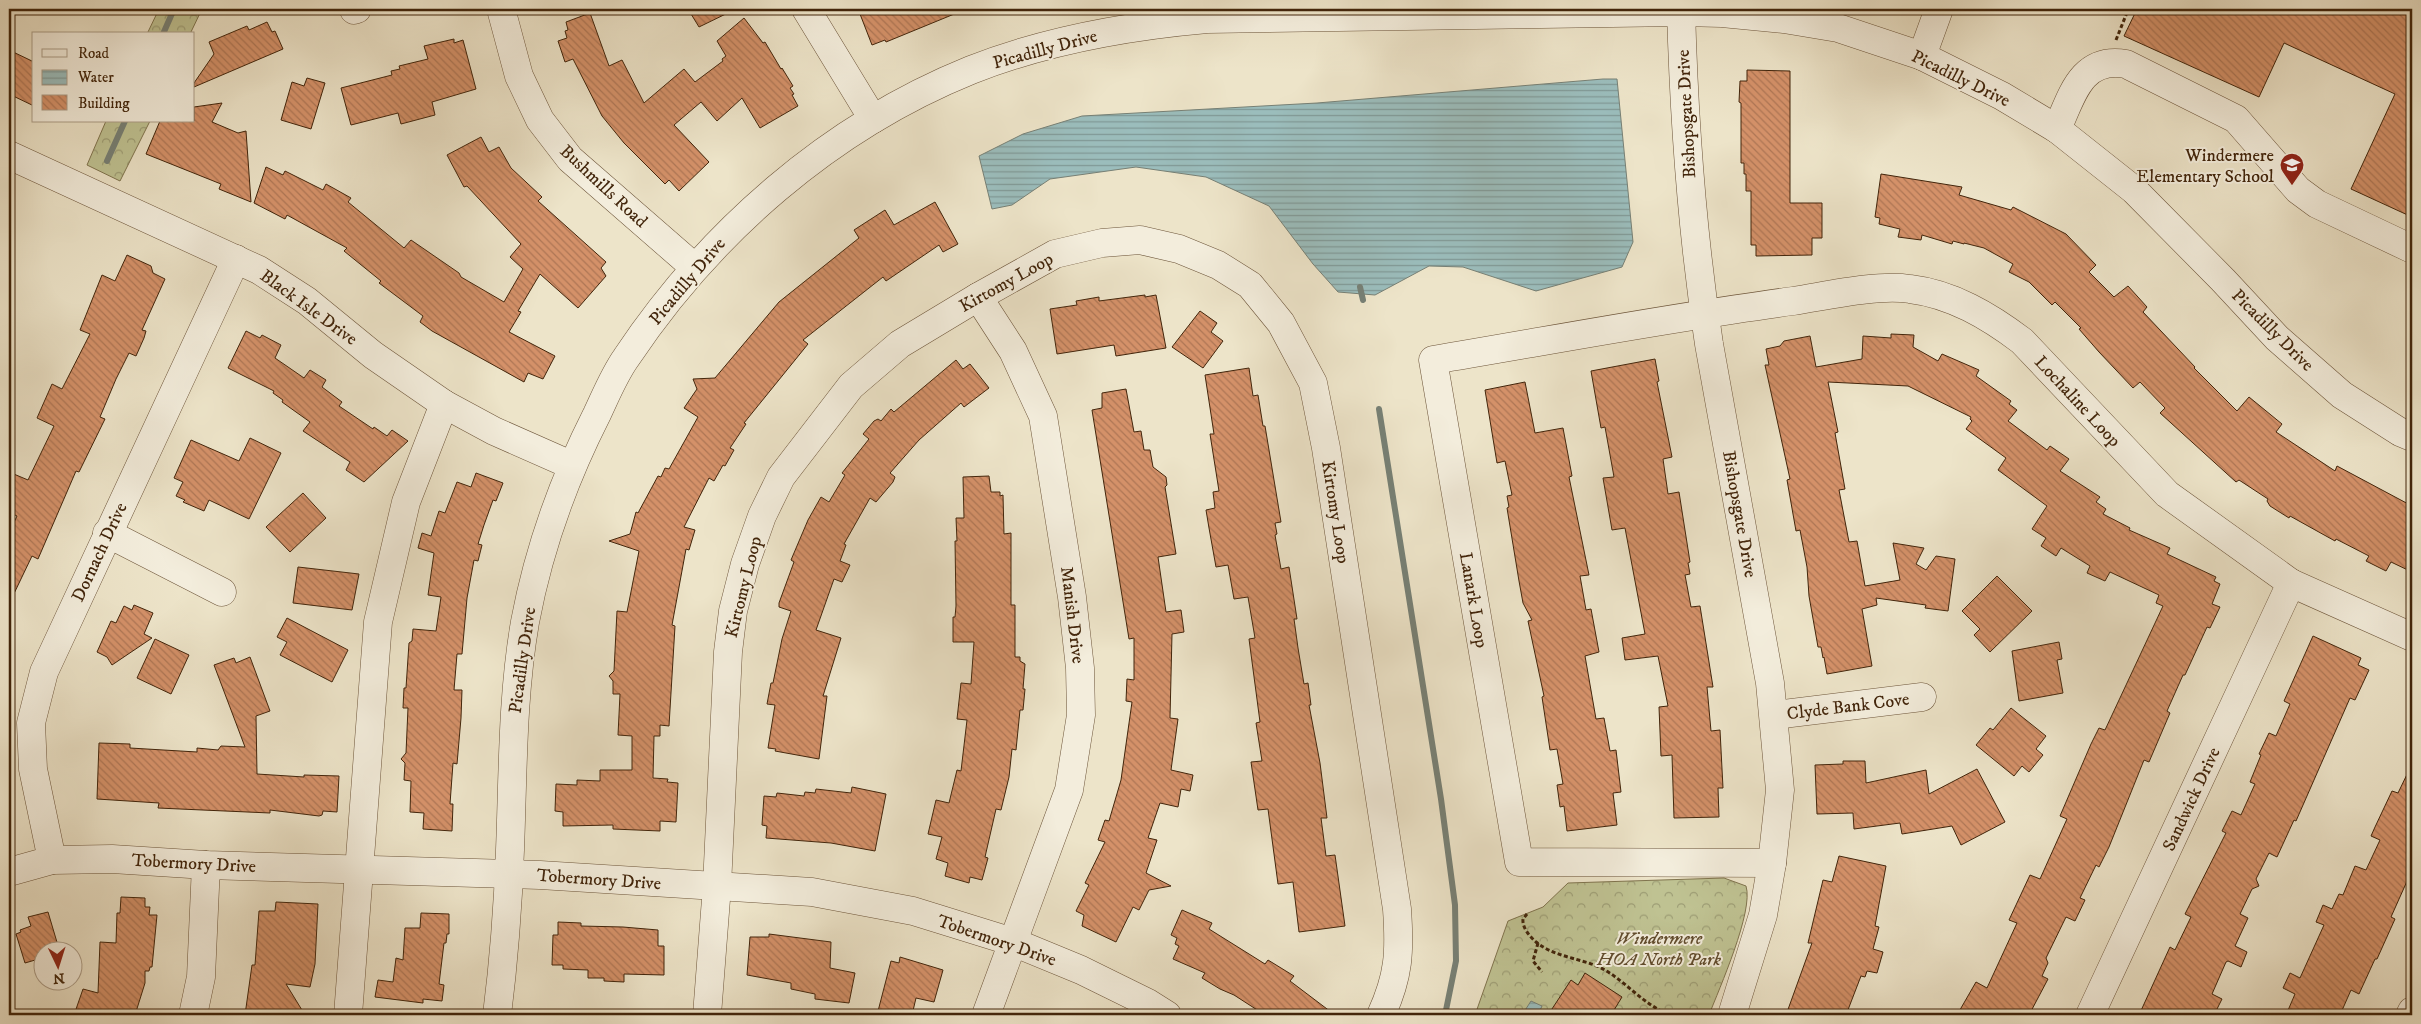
<svg xmlns="http://www.w3.org/2000/svg" width="2421" height="1024" viewBox="0 0 2421 1024" font-family="'IM FELL DW Pica',serif">
<style>
.forest{fill:url(#forest-crowns);stroke:#80744e}
.water{fill:url(#water-rules);stroke:#778075}
.lines{fill:none;stroke-linecap:round;stroke-linejoin:round}
.stream{stroke:#778075;stroke-width:6}
.building{fill:url(#building-back-hatch);stroke:#42250b}
.minor-casing{stroke:#6d553a;stroke-width:29}
.path{stroke:#42250b;stroke-width:3;stroke-dasharray:4 2.5;stroke-linecap:butt}
.minor{stroke:#f3eddc;stroke-width:28}
.labels{text-anchor:middle;stroke-width:4;stroke-linejoin:round;paint-order:stroke}
.street-label{font-size:18px;fill:#42250b;stroke:#f3eddc}
.poi-label{font-size:18px;fill:#42250b;stroke:#f3eddc;text-anchor:end}
.park-label{font-size:18px;font-style:italic;fill:#614c2d;stroke:#f3eddc}
</style>
<defs>
<pattern id="forest-crowns" width="20" height="18" patternUnits="userSpaceOnUse" patternTransform="scale(1.25)"><rect width="20" height="18" fill="#bfc292"/><path d="M2 6a3 3 0 1 1 6 0M12 15a3 3 0 1 1 6 0" fill="none" stroke="#9d9d75"/></pattern>
<pattern id="water-rules" width="6" height="5" patternUnits="userSpaceOnUse" patternTransform="scale(1.25)"><rect width="6" height="5" fill="#9bbdbc"/><path d="M0 2.5h6" fill="none" stroke="#809997"/></pattern>
<pattern id="building-back-hatch" width="6" height="6" patternUnits="userSpaceOnUse" patternTransform="scale(1.25)"><rect width="6" height="6" fill="#d49169"/><path d="M-1 5l2 2M0 0l6 6M5-1l2 2" fill="none" stroke="#ae7655"/></pattern>
</defs>
<rect width="100%" height="100%" fill="#ede4c9"/>
<filter id="stains"><feTurbulence type="fractalNoise" baseFrequency=".004" numOctaves="4"/><feColorMatrix values="0 0 0 0 .2 0 0 0 0 .09 0 0 0 0 .02 0 0 0 .5 -.17"/></filter>
<radialGradient id="worn" r=".72"><stop offset=".6" stop-color="#630" stop-opacity="0"/><stop offset="1" stop-color="#630" stop-opacity=".3"/></radialGradient>
<g class="forest">
<polygon points="159,9 202,9 190,34 147,34"/>
<polygon points="106,121 150,121 120,181 87,165"/>
<path d="M1724 878 1746 886C1754 911 1719 989 1709 1015H1475L1508 921 1543 907 1568 883Z"/>
</g>
<g class="water">
<polygon points="1603,79 1617,79 1633,242 1622,267 1536,291 1463,267 1429,266 1375,295 1338,292 1313,264 1269,206 1206,177 1136,167 1050,179 1012,205 992,209 979,156 1023,134 1082,116 1317,103"/>
<polygon points="1531,1001 1542,1006 1538,1015 1522,1015"/>
</g>
<g class="lines">
<g class="stream">
<polyline points="163,34 174,9"/>
<polyline points="107,161 125,121"/>
<polyline points="1360,287 1363,300"/>
<polyline points="1379,409 1441,799 1455,905 1456,961 1445,1015"/>
</g>
</g>
<g class="building">
<polygon points="688,9 736,9 699,27"/>
<polygon points="873,9 964,9 964,10 886,42 885,40 872,45 860,14"/>
<polygon points="2137,9 2412,9 2412,217 2351,189 2395,94 2284,43 2259,97 2124,36"/>
<polygon points="590,13 609,66 622,60 644,103 684,69 695,82 723,61 722,59 726,56 717,41 744,18 763,43 765,42 781,69 782,68 793,86 790,88 794,94 792,95 798,106 760,128 742,98 717,121 701,102 674,125 709,162 679,191 669,180 665,184 624,143 602,116 573,59 565,62 558,41 567,38 565,31 568,30 566,22"/>
<polygon points="267,22 272,32 275,31 283,49 194,87 194,83 214,54 209,42 247,26 249,30"/>
<polygon points="454,39 454,43 463,40 476,89 432,102 435,115 401,124 398,113 351,125 341,88 392,75 391,71 400,69 399,66 428,59 424,46"/>
<polygon points="9,50 34,62 34,106 9,94"/>
<polygon points="1747,70 1790,71 1790,203 1822,203 1822,238 1812,238 1812,255 1756,256 1756,245 1751,245 1751,191 1746,191 1746,174 1744,174 1744,163 1741,163 1741,103 1739,102 1740,81 1747,81"/>
<polygon points="307,78 325,83 311,129 281,120 292,82 304,86"/>
<polygon points="222,103 212,122 238,133 246,131 251,202 219,189 221,184 146,154 160,121 194,121 194,107"/>
<polygon points="481,137 489,152 499,147 511,168 542,197 538,201 606,262 601,268 606,276 578,308 540,274 518,311 521,312 509,332 555,356 543,379 528,373 524,382 432,331 420,322 423,316 379,283 381,281 344,251 347,248 287,215 285,219 254,203 266,167 283,175 285,171 323,190 326,184 351,198 348,202 404,248 411,240 459,273 461,277 504,302 523,269 510,257 521,244 467,186 464,187 447,155"/>
<polygon points="1881,174 1962,187 1959,195 2011,210 2013,207 2066,234 2096,265 2089,272 2114,297 2128,286 2147,307 2143,312 2195,367 2194,368 2237,411 2249,397 2282,424 2276,432 2335,471 2337,466 2412,506 2412,572 2391,562 2386,571 2366,561 2369,556 2336,539 2335,541 2290,516 2289,518 2270,506 2267,501 2268,499 2239,480 2236,482 2160,413 2165,408 2140,382 2133,388 2099,352 2079,329 2081,328 2055,302 2052,305 2029,282 2009,272 2013,264 1984,248 1964,243 1964,244 1953,241 1952,244 1922,235 1921,240 1898,237 1900,229 1879,224 1880,218 1875,217"/>
<polygon points="935,202 958,244 943,252 939,245 886,281 883,277 803,340 808,344 744,423 746,424 730,448 734,450 725,466 723,465 714,481 709,478 684,527 695,530 689,550 686,549 672,625 675,626 669,726 660,725 660,736 654,736 653,778 668,779 667,782 678,783 676,822 660,821 660,831 613,829 613,825 563,826 563,812 555,811 556,784 577,785 577,780 600,781 600,770 632,770 632,736 618,735 620,694 613,694 613,681 609,676 614,671 617,611 627,612 639,551 609,541 630,534 636,512 638,513 658,476 661,477 665,468 669,469 698,417 684,408 697,389 693,379 715,378 779,302 859,238 854,230 885,210 894,225"/>
<polygon points="127,255 151,266 153,273 165,279 142,330 146,331 144,338 136,356 129,353 116,379 100,417 105,419 79,472 76,471 38,559 32,556 9,604 9,533 17,516 9,512 9,472 28,480 54,426 37,418 52,384 62,389 90,334 80,330 102,275 115,281"/>
<polygon points="1145,295 1145,297 1156,295 1166,348 1116,356 1114,345 1057,354 1050,309 1077,305 1076,301 1099,297 1099,301"/>
<polygon points="1200,311 1217,323 1211,332 1223,341 1203,368 1172,347"/>
<polygon points="246,331 260,338 262,335 281,345 275,358 304,378 310,370 326,380 322,387 342,402 339,406 373,429 374,427 387,436 392,430 408,441 364,482 346,470 350,462 303,431 310,422 282,402 283,400 273,393 274,391 228,368"/>
<polygon points="1891,334 1914,335 1913,347 1938,361 1942,354 1979,370 1976,376 2011,401 2009,404 2017,410 2008,421 2047,450 2050,446 2069,459 2060,471 2100,497 2096,502 2106,509 2103,514 2130,528 2129,530 2170,548 2167,554 2216,577 2214,581 2220,584 2212,604 2220,607 2210,628 2207,627 2185,675 2183,675 2167,711 2170,713 2149,762 2144,760 2109,847 2099,867 2096,865 2080,898 2085,900 2075,921 2066,917 2046,958 2048,963 2042,976 2048,979 2029,1015 1957,1015 1976,982 1987,988 2017,923 2009,920 2030,875 2040,879 2067,819 2060,816 2091,744 2099,728 2105,730 2163,606 2156,603 2159,595 2110,572 2105,581 2087,573 2090,566 2061,548 2056,556 2041,546 2046,538 2032,529 2047,506 1998,470 2006,458 1966,429 1972,421 1970,419 1971,417 1908,386 1828,382 1838,432 1835,433 1845,489 1839,490 1849,542 1857,541 1865,586 1900,580 1893,543 1924,548 1916,564 1926,570 1936,556 1955,559 1948,611 1925,608 1926,605 1876,598 1877,605 1862,609 1872,666 1827,674 1824,657 1823,658 1821,647 1818,647 1809,596 1807,567 1800,530 1796,531 1787,480 1790,479 1765,365 1769,365 1766,349 1780,346 1784,341 1810,336 1816,367 1862,359 1863,336 1891,338"/>
<polygon points="1655,359 1659,381 1657,382 1672,457 1663,459 1668,494 1679,492 1690,562 1688,563 1690,574 1685,575 1691,607 1700,606 1713,687 1707,687 1711,731 1720,730 1723,788 1718,788 1719,817 1674,818 1672,755 1661,756 1659,707 1668,706 1658,656 1625,660 1622,638 1645,634 1625,528 1612,530 1603,478 1614,477 1605,427 1601,428 1591,371"/>
<polygon points="956,360 963,369 970,364 989,388 964,407 961,403 919,440 890,473 895,477 893,482 876,502 870,498 844,544 846,545 840,561 850,565 842,582 834,579 816,630 841,638 823,696 827,696 819,759 775,751 776,749 768,748 775,705 767,704 771,683 773,683 782,639 791,611 779,607 779,603 794,562 791,560 808,520 821,497 829,502 845,475 842,473 869,439 863,434 874,421 878,419 881,421 891,409 894,412"/>
<polygon points="1249,368 1253,396 1258,395 1263,426 1265,426 1281,522 1275,523 1277,534 1275,535 1281,569 1289,567 1297,619 1294,619 1298,648 1304,684 1308,683 1311,705 1309,705 1320,763 1327,818 1321,818 1326,856 1335,855 1345,926 1299,932 1293,882 1278,884 1268,809 1258,810 1251,762 1262,761 1256,723 1260,722 1249,639 1255,638 1248,597 1234,599 1228,565 1216,567 1209,528 1206,510 1215,508 1213,492 1219,491 1210,434 1214,434 1205,375"/>
<polygon points="1525,382 1535,433 1563,428 1572,476 1569,477 1589,575 1580,576 1586,610 1591,609 1599,652 1585,656 1596,719 1604,718 1610,751 1616,750 1621,792 1613,793 1617,825 1567,831 1564,806 1560,807 1557,785 1563,784 1557,749 1550,750 1542,697 1544,696 1528,621 1532,620 1523,603 1519,581 1507,508 1509,507 1507,496 1512,495 1505,461 1497,463 1485,390"/>
<polygon points="1126,389 1134,432 1141,431 1144,450 1150,450 1153,467 1166,477 1167,485 1165,487 1176,554 1158,557 1166,612 1181,610 1184,632 1172,634 1170,718 1178,719 1171,770 1193,775 1190,791 1181,789 1178,807 1160,803 1148,838 1157,840 1146,873 1171,886 1149,890 1139,910 1133,907 1116,942 1082,926 1084,915 1076,911 1089,885 1085,883 1105,842 1098,840 1105,820 1109,821 1121,780 1132,702 1126,701 1127,679 1134,680 1134,638 1129,639 1092,410 1102,408 1102,393"/>
<polygon points="250,438 281,453 249,519 209,500 204,511 183,502 185,500 176,496 183,482 174,478 191,440 239,461"/>
<polygon points="476,473 503,483 496,501 493,500 484,525 478,544 482,545 478,561 474,560 467,598 462,654 457,654 454,690 462,690 461,718 457,764 453,763 450,804 453,804 452,831 423,829 424,813 410,812 411,781 404,780 405,763 401,759 406,753 408,708 403,708 404,688 406,688 409,643 412,641 413,629 436,631 441,597 428,595 434,553 418,548 422,533 431,536 439,511 445,513 457,482 471,487"/>
<polygon points="989,476 991,492 1000,492 1000,496 1003,495 1004,534 1011,533 1011,605 1015,605 1015,657 1020,657 1020,661 1025,664 1023,689 1025,689 1023,710 1020,710 1016,750 1012,749 1009,777 1001,810 996,809 985,857 988,858 982,880 970,877 969,883 945,876 948,863 936,859 942,837 928,834 936,800 949,803 957,770 961,771 967,720 957,719 961,683 971,684 974,642 953,642 953,617 955,617 956,606 955,541 957,541 956,518 964,518 963,477"/>
<polygon points="303,493 326,518 290,552 266,527"/>
<polygon points="298,567 359,574 352,610 293,603"/>
<polygon points="1997,576 2032,611 1990,652 1974,635 1980,629 1962,611"/>
<polygon points="134,605 153,613 144,634 152,638 112,665 107,657 97,652 111,621 116,623 124,606 132,610"/>
<polygon points="287,618 348,650 332,682 280,655 287,642 277,637"/>
<polygon points="2313,636 2361,658 2358,665 2369,670 2355,700 2350,698 2296,821 2294,820 2277,857 2269,853 2256,879 2259,886 2252,889 2240,914 2248,918 2235,946 2247,952 2241,967 2228,961 2226,962 2212,994 2222,999 2214,1015 2139,1015 2170,947 2175,950 2191,917 2185,914 2226,833 2222,831 2232,811 2241,815 2255,784 2250,782 2261,755 2259,754 2269,733 2276,736 2290,704 2284,701"/>
<polygon points="155,639 189,655 171,694 137,678"/>
<polygon points="2059,642 2062,659 2057,660 2063,693 2019,701 2012,651"/>
<polygon points="250,657 270,711 256,716 257,774 304,777 304,775 339,776 337,812 323,811 322,815 319,816 270,810 270,813 180,809 158,808 159,803 97,799 99,743 130,744 130,748 197,752 197,748 218,750 221,746 245,747 214,665 234,658 236,663"/>
<polygon points="2011,708 2046,736 2036,749 2043,755 2029,772 2022,766 2014,776 1976,745 1990,728 1993,730"/>
<polygon points="1843,761 1865,761 1866,783 1926,770 1929,794 1977,769 2005,822 1961,845 1952,826 1902,834 1900,823 1854,829 1853,813 1817,814 1815,765 1843,764"/>
<polygon points="2412,764 2412,870 2391,917 2395,919 2377,959 2375,959 2359,994 2351,990 2340,1015 2286,1015 2295,994 2283,988 2290,973 2300,978 2324,925 2316,922 2323,905 2332,909 2339,894 2343,895 2355,866 2366,870 2380,840 2371,836 2375,827 2392,791 2398,793"/>
<polygon points="852,787 886,794 875,851 831,843 766,838 767,826 762,825 764,796 776,797 777,793 804,796 805,792 815,793 816,789 851,793"/>
<polygon points="1839,856 1886,866 1875,926 1879,927 1873,949 1883,952 1877,973 1867,971 1865,977 1861,976 1846,1015 1786,1015 1812,943 1808,943 1823,880 1832,882"/>
<polygon points="121,897 145,898 145,907 150,907 149,915 157,915 152,967 150,967 149,971 145,971 145,983 135,1015 74,1015 83,989 98,993 100,942 116,943 117,913 120,913"/>
<polygon points="276,902 318,904 315,964 310,987 286,984 305,1015 245,1015 252,965 255,965 259,911 275,911"/>
<polygon points="1182,910 1212,923 1209,929 1265,964 1268,960 1294,976 1290,981 1335,1015 1265,1015 1234,995 1220,989 1202,978 1205,973 1173,959 1179,946 1175,944 1177,938 1171,935"/>
<polygon points="48,912 59,949 42,952 42,958 25,963 16,934 21,932 20,930 31,926 28,917"/>
<polygon points="421,913 449,914 449,934 447,934 446,943 444,943 439,984 444,985 442,1001 423,999 423,1003 375,997 378,980 393,982 396,958 403,960 405,928 420,928"/>
<polygon points="558,922 581,923 581,926 623,927 658,930 658,946 664,946 664,975 624,974 624,982 604,981 604,978 588,978 588,970 563,969 563,965 552,965 553,935 558,935"/>
<polygon points="769,934 831,942 830,968 855,973 849,1003 815,999 815,994 791,989 791,983 747,975 750,937 769,937"/>
<polygon points="900,957 943,970 934,1002 916,998 912,1015 877,1015 891,961 899,963"/>
<polygon points="1585,973 1622,997 1611,1015 1548,1015 1571,980 1578,985"/>
</g>
<g class="lines">
<defs>
<g id="minor">
<polyline points="501,9 519,76 540,120 570,159 694,267"/>
<polyline points="806,9 873,119"/>
<path d="M1681 9C1684 121 1692 233 1709 344L1770 683 1780 790 1772 863 1763 915 1732 1015"/>
<polyline points="354,10 357,9"/>
<polyline points="1922,56 1939,9"/>
<path d="M2057 129C2072 96 2081 56 2126 64L2236 119 2298 190 2317 204 2412 249"/>
<polyline points="9,155 259,270 307,301 373,355 444,404 494,431 571,465"/>
<polyline points="978,297 1013,351 1043,416 1072,597 1080,668 1081,715 1069,790 986,1015"/>
<polyline points="107,533 222,592"/>
<polyline points="1775,715 1922,697"/>
<polyline points="52,860 33,769 31,723 44,672 236,259"/>
<path d="M1772 863 1519 862 1433 360C1553 340 1672 317 1793 301 1826 296 1877 284 1910 289 1952 294 1989 316 2022 341L2167 494 2291 583 2412 637"/>
<polyline points="9,872 52,860 112,859 206,865 540,875 812,892 913,911 1013,942 1081,970 1148,1003 1167,1015"/>
<polyline points="193,1015 201,977 206,865"/>
<polyline points="348,1015 378,622 406,502 444,404"/>
<path d="M497 1015C504 960 508 905 510 850 513 774 512 697 525 622 539 547 563 481 597 414 606 395 614 375 626 358 710 232 830 127 971 70 1047 40 1127 26 1207 19L1681 12 1722 13 1784 19 1838 28 1922 56 2002 96 2057 129 2134 190 2223 280 2277 338 2342 395 2400 432 2412 437"/>
<path d="M707 1015 717 886 728 652 733 611 745 564 762 516 781 477 851 386 900 344 978 297 1055 254 1102 243 1140 240 1179 249 1218 265 1250 285 1281 323 1313 383 1326 448 1397 909C1400 952 1399 976 1381 1015"/>
<polyline points="2090,1015 2291,583"/>
<polyline points="2410,1015 2412,1011"/>
</g>
</defs>
<use href="#minor" class="minor-casing"/>
<g class="path">
<polyline points="2116,40 2126,15 2126,9"/>
<path d="M1527 914 1523 919C1522 927 1529 936 1536 942 1553 956 1577 958 1597 966 1624 978 1643 1006 1671 1015"/>
<polyline points="1538,943 1533,961 1542,972"/>
</g>
<use href="#minor" class="minor"/>
</g>
<defs>
<symbol id="school-pin" viewBox="-11 -11 22 30"><path d="M0 17L-7.5 6A9.5 9.5 0 1 1 7.5 6Z" fill="#8f2418" stroke="#f3eddc"/><path d="M0-5L7-2L0 1L-7-2ZM-4 1L0 2.5L4 1V4Q0 6-4 4Z" fill="#fff"/></symbol>
</defs>
<g fill-rule="evenodd">
<use href="#school-pin" x="2278" y="151" width="28" height="38"/>
</g>
<g class="labels">
<g class="street-label">
<text transform="translate(1045 49) rotate(-15)" y="6">Picadilly Drive</text>
<text transform="translate(1961 78) rotate(26)" y="6">Picadilly Drive</text>
<text transform="translate(1686 114) rotate(-93)" y="6">Bishopsgate Drive</text>
<text transform="translate(604 186) rotate(43)" y="6">Bushmills Road</text>
<text transform="translate(687 281) rotate(-50)" y="6">Picadilly Drive</text>
<text transform="translate(1006 282) rotate(-29)" y="6">Kirtomy Loop</text>
<text transform="translate(309 307) rotate(36)" y="6">Black Isle Drive</text>
<text transform="translate(2273 330) rotate(45)" y="6">Picadilly Drive</text>
<text transform="translate(2078 401) rotate(47)" y="6">Lochaline Loop</text>
<text transform="translate(1336 512) rotate(81)" y="6">Kirtomy Loop</text>
<text transform="translate(1740 514) rotate(80)" y="6">Bishopsgate Drive</text>
<text transform="translate(99 552) rotate(-65)" y="6">Dornach Drive</text>
<text transform="translate(743 587) rotate(-76)" y="6">Kirtomy Loop</text>
<text transform="translate(1474 600) rotate(80)" y="6">Lanark Loop</text>
<text transform="translate(1073 615) rotate(83)" y="6">Manish Drive</text>
<text transform="translate(522 660) rotate(-82)" y="6">Picadilly Drive</text>
<text transform="translate(1848 706) rotate(-7)" y="6">Clyde Bank Cove</text>
<text transform="translate(2191 799) rotate(-65)" y="6">Sandwick Drive</text>
<text transform="translate(194 863) rotate(3)" y="6">Tobermory Drive</text>
<text transform="translate(599 879) rotate(4)" y="6">Tobermory Drive</text>
<text transform="translate(997 940) rotate(19)" y="6">Tobermory Drive</text>
</g>
<g class="poi-label">
<text x="2274" y="161">Windermere<tspan x="2274" dy="21">Elementary School</tspan></text>
</g>
<g class="park-label">
<text x="1659" y="944">Windermere<tspan x="1659" dy="21">HOA North Park</tspan></text>
</g>
</g>
<rect width="2421" height="1024" fill="none" stroke="#ede4c9" stroke-width="30"/>
<rect x="10" y="10" width="2401" height="1004" fill="none" stroke="#42250b" stroke-width="2.5"/>
<rect x="15" y="15" width="2391" height="994" fill="none" stroke="#42250b"/>
<rect x="32" y="32" width="162" height="90" fill="#f3eddc" stroke="#ac9d88"/>
<rect x="42" y="49" width="25" height="8" fill="#f3eddc" stroke="#ac9d88"/>
<text x="78" y="58" font-size="15" fill="#42250b">Road</text>
<rect x="42" y="70" width="25" height="15" fill="url(#water-rules)" stroke="#ac9d88"/>
<text x="78" y="82" font-size="15" fill="#42250b">Water</text>
<rect x="42" y="95" width="25" height="15" fill="url(#building-back-hatch)" stroke="#ac9d88"/>
<text x="78" y="108" font-size="15" fill="#42250b">Building</text>
<g transform="translate(58 966) rotate(176)"><circle r="24" fill="#f3eddc" stroke="#ac9d88"/>
<path d="M0-4L9 19L0 12L-9 19Z" fill="#8f2418"/>
<text y="-8" font-size="14" font-weight="bold" text-anchor="middle" fill="#42250b">N</text>
</g>
<rect width="100%" height="100%" filter="url(#stains)"/>
<rect width="100%" height="100%" fill="url(#worn)"/>
</svg>
